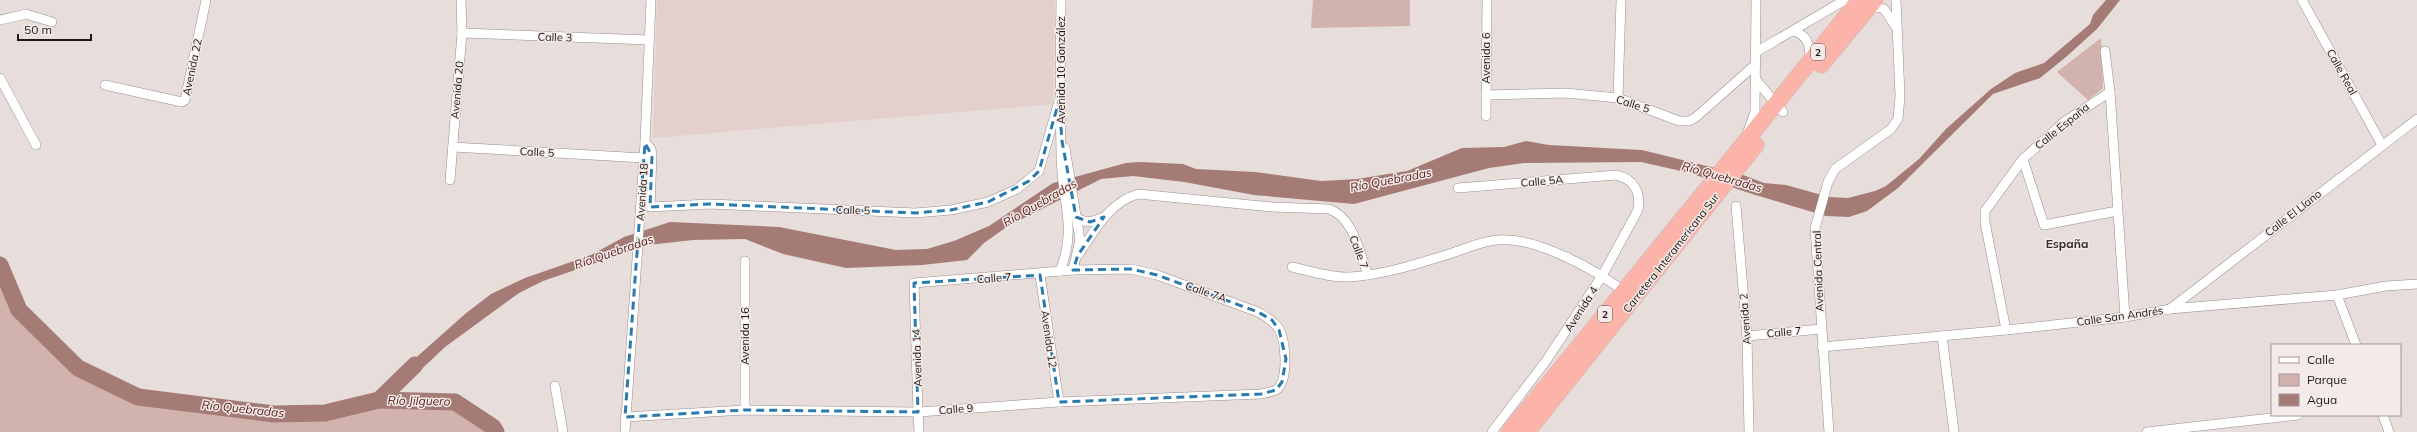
<svg xmlns="http://www.w3.org/2000/svg" width="2417" height="432" viewBox="0 0 2417 432" font-family="Mulish,sans-serif">
<style>
.built{fill:#e3d0cd}
.green{fill:#d1b2ad}
.water{fill:#a57b75}
.lines{fill:none;stroke-linecap:round;stroke-linejoin:round}
.river{stroke:#a57b75;stroke-width:17}
.street-casing{stroke:#978e8d;stroke-width:10}
.highway-casing{stroke:#bfbebe;stroke-width:17}
.street{stroke:#fff;stroke-width:9}
.highway{stroke:#fcb4aa;stroke-width:16}
.marked{fill:none;stroke:#2a7aac;stroke-width:3;stroke-dasharray:8 5;stroke-linejoin:round}
.labels{text-anchor:middle;stroke-width:3;stroke-linejoin:round;paint-order:stroke}
.shield{fill:#f4eae8;stroke:#5d5756;stroke-width:1}
.shield-label{font-size:10px;font-weight:bold;fill:#1c1818}
.street-label{font-size:11px;fill:#1c1818;stroke:#f4eae8}
.water-label{font-size:12px;font-style:italic;fill:#561f1b;stroke:#f4eae8}
.neighbourhood-label{font-size:12px;font-weight:bold;fill:#352d2c;stroke:#f4eae8}
</style>
<rect width="100%" height="100%" fill="#e7dddb"/>
<polygon class="built" points="657,0 1055,0 1053,104 653,138"/>
<g class="green">
<polygon points="1313,0 1410,0 1410,26 1311,28"/>
<polygon points="2101,38 2103,88 2088,100 2057,72"/>
<polygon points="0,265 19,310 78,368 138,397 274,414 325,413 379,400 455,402 484,421 491,432 0,432"/>
</g>
<polygon class="water" points="2106,0 2120,0 2097,29 2066,57 2040,78 1993,94 1898,188 1867,211 1849,217 1826,216 1752,194 1690,173 1641,162 1524,163 1489,168 1354,204 1254,195 1184,182 1133,176 1101,179 1008,226 984,243 967,260 922,265 846,268 783,254 745,239 693,240 648,245 543,281 519,293 445,347 410,380 398,380 401,371 465,314 491,294 525,278 591,255 624,237 670,222 779,227 896,250 927,249 954,241 989,226 1053,183 1126,163 1140,162 1183,164 1196,169 1255,172 1321,181 1357,179 1407,171 1462,148 1504,147 1526,141 1549,145 1642,150 1743,175 1764,183 1786,185 1829,197 1848,198 1875,191 1886,186 1919,159 1946,129 1991,89 2015,73 2044,63 2090,24 2093,15"/>
<g class="lines">
<g class="river">
<polyline points="0,265 19,310 78,368 138,397 274,414 325,413 379,400 415,365"/>
<polyline points="379,400 455,402 493,427 496,432"/>
</g>
<defs>
<g id="street">
<polyline points="2302,0 2382,145"/>
<polyline points="1868,12 1877,7 1884,9 1896,27"/>
<polyline points="0,20 26,14 52,22"/>
<path d="M1794 31C1808 36 1810 45 1810 59"/>
<polyline points="462,33 649,40"/>
<polyline points="2105,51 2110,92"/>
<polyline points="1756,52 1845,0"/>
<polyline points="0,78 36,145"/>
<polyline points="1756,80 1783,112"/>
<polyline points="105,85 182,102 185,100 206,0"/>
<polyline points="1486,95 1566,93 1618,98 1679,121 1689,121 1695,118 1756,64"/>
<polyline points="1618,98 1621,0"/>
<polyline points="1486,116 1487,0"/>
<polyline points="1748,131 1755,112 1756,0"/>
<polyline points="645,143 651,149 652,156 650,207 710,204 915,213 951,210 988,202 1017,189 1039,171 1059,101"/>
<polyline points="453,147 644,158"/>
<polyline points="1065,148 1080,240 1073,270"/>
<polyline points="2023,159 2044,225 2117,211"/>
<polyline points="450,180 462,33 461,0"/>
<path d="M1458 188 1616 175C1634 179 1641 192 1638 210L1602 276 1546 361 1492 432"/>
<polyline points="1736,206 1747,336 1749,432"/>
<path d="M1076 217C1086 225 1094 221 1104 217"/>
<path d="M1078 255C1094 232 1109 202 1138 194L1272 207 1329 209C1354 218 1359 252 1368 275"/>
<polyline points="745,261 745,410"/>
<path d="M1292 267C1310 271 1331 278 1349 277 1383 275 1417 264 1449 254 1465 249 1482 241 1498 240 1535 236 1599 271 1627 294"/>
<path d="M1060 271C1078 227 1061 199 1061 155 1060 103 1060 52 1061 0"/>
<polyline points="1040,275 1059,402"/>
<polyline points="2337,295 2356,345"/>
<polyline points="2170,309 2417,119"/>
<polyline points="2006,330 1985,222 1985,211 2023,159 2064,122 2110,92 2125,317"/>
<polyline points="1747,336 1821,329"/>
<polyline points="1942,336 1954,432"/>
<polyline points="1822,347 2006,330 2125,317 2170,309 2337,295 2386,286 2417,284"/>
<polyline points="555,386 563,432"/>
<polyline points="2383,415 2389,432"/>
<path d="M625 417 745 410 918 412 1059 402 1261 394C1265 393 1272 392 1276 390 1289 380 1286 342 1279 329 1274 321 1266 317 1258 312L1157 275 1131 269 1073 270 914 283 918 412 919 432"/>
<polyline points="625,432 645,143 651,0"/>
<polyline points="1829,432 1815,228 1828,182 1835,169 1891,129 1898,119 1900,96 1896,0"/>
<polyline points="2147,432 2298,415"/>
</g>
<g id="highway">
<polyline points="1821,65 1875,0"/>
<path d="M1509 432C1626 288 1744 145 1859 0"/>
<polyline points="1527,432 1756,145"/>
</g>
</defs>
<use href="#street" class="street-casing"/>
<use href="#highway" class="highway-casing"/>
<use href="#street" class="street"/>
<use href="#highway" class="highway"/>
</g>
<path class="marked" d="M1059 101 1062 141 1076 217 1090 222 1104 217 1078 255 1073 270 1131 269 1157 275 1258 312 1272 320 1279 330 1286 359 1282 382 1276 390 1261 394 1059 402 1040 275 914 283 918 412 745 410 625 417 645 143 652 156 650 207 710 204 915 213 951 210 988 202 1029 181 1039 171Z"/>
<g class="labels">
<g class="shield">
<rect x="1811" y="44" width="14" height="16" rx="3"/>
<rect x="1598" y="306" width="14" height="16" rx="3"/>
</g>
<g class="shield-label">
<text x="1818" y="56">2</text>
<text x="1605" y="318">2</text>
</g>
<g class="street-label">
<text transform="translate(555 37) rotate(2)" y="4">Calle 3</text>
<text transform="translate(1486 58) rotate(-90)" y="4">Avenida 6</text>
<text transform="translate(192 67) rotate(-78)" y="4">Avenida 22</text>
<text transform="translate(1061 70) rotate(-90)" y="4">Avenida 10 González</text>
<text transform="translate(2342 72) rotate(61)" y="4">Calle Real</text>
<text transform="translate(457 90) rotate(-85)" y="4">Avenida 20</text>
<text transform="translate(1633 104) rotate(18)" y="4">Calle 5</text>
<text transform="translate(2062 126) rotate(-39)" y="4">Calle España</text>
<text transform="translate(537 152) rotate(3)" y="4">Calle 5</text>
<text transform="translate(1542 181) rotate(-5)" y="4">Calle 5A</text>
<text transform="translate(642 192) rotate(-86)" y="4">Avenida 18</text>
<text transform="translate(853 210) rotate(2)" y="4">Calle 5</text>
<text transform="translate(2293 213) rotate(-38)" y="4">Calle El Llano</text>
<text transform="translate(1359 252) rotate(69)" y="4">Calle 7</text>
<text transform="translate(1671 253) rotate(-52)" y="4">Carretera Interamericana Sur</text>
<text transform="translate(1818 271) rotate(-92)" y="4">Avenida Central</text>
<text transform="translate(994 278) rotate(-4)" y="4">Calle 7</text>
<text transform="translate(1206 292) rotate(19)" y="4">Calle 7A</text>
<text transform="translate(1581 309) rotate(-57)" y="4">Avenida 4</text>
<text transform="translate(2120 316) rotate(-8)" y="4">Calle San Andrés</text>
<text transform="translate(1745 319) rotate(-94)" y="4">Avenida 2</text>
<text transform="translate(1784 332) rotate(-5)" y="4">Calle 7</text>
<text transform="translate(745 336) rotate(-90)" y="4">Avenida 16</text>
<text transform="translate(1049 339) rotate(82)" y="4">Avenida 12</text>
<text transform="translate(917 358) rotate(-92)" y="4">Avenida 14</text>
<text transform="translate(956 409) rotate(-4)" y="4">Calle 9</text>
</g>
<g class="water-label">
<text transform="translate(1722 177) rotate(16)" y="4">Río Quebradas</text>
<text transform="translate(1391 180) rotate(-11)" y="4">Río Quebradas</text>
<text transform="translate(1040 203) rotate(-30)" y="4">Río Quebradas</text>
<text transform="translate(614 252) rotate(-19)" y="4">Río Quebradas</text>
<text transform="translate(419 401) rotate(1)" y="4">Río Jilguero</text>
<text transform="translate(243 409) rotate(6)" y="4">Río Quebradas</text>
</g>
<g class="neighbourhood-label">
<text x="2067" y="248">España</text>
</g>
</g>
<rect x="2271" y="344" width="130" height="72" fill="#f4eae8" stroke="#9e9695"/>
<rect x="2279" y="357" width="20" height="6" fill="#ffffff" stroke="#9e9695"/>
<text x="2307" y="364" font-size="12" fill="#1c1818">Calle</text>
<rect x="2279" y="374" width="20" height="12" fill="#d1b2ad" stroke="#9e9695"/>
<text x="2307" y="384" font-size="12" fill="#1c1818">Parque</text>
<rect x="2279" y="394" width="20" height="12" fill="#a57b75" stroke="#9e9695"/>
<text x="2307" y="404" font-size="12" fill="#1c1818">Agua</text>
<path d="M18 34v6h73v-6" fill="none" stroke="#1c1818" stroke-width="2"/>
<text x="24" y="34" font-size="12" fill="#1c1818" stroke="#f4eae8" stroke-width="3" paint-order="stroke">50 m</text>
</svg>
